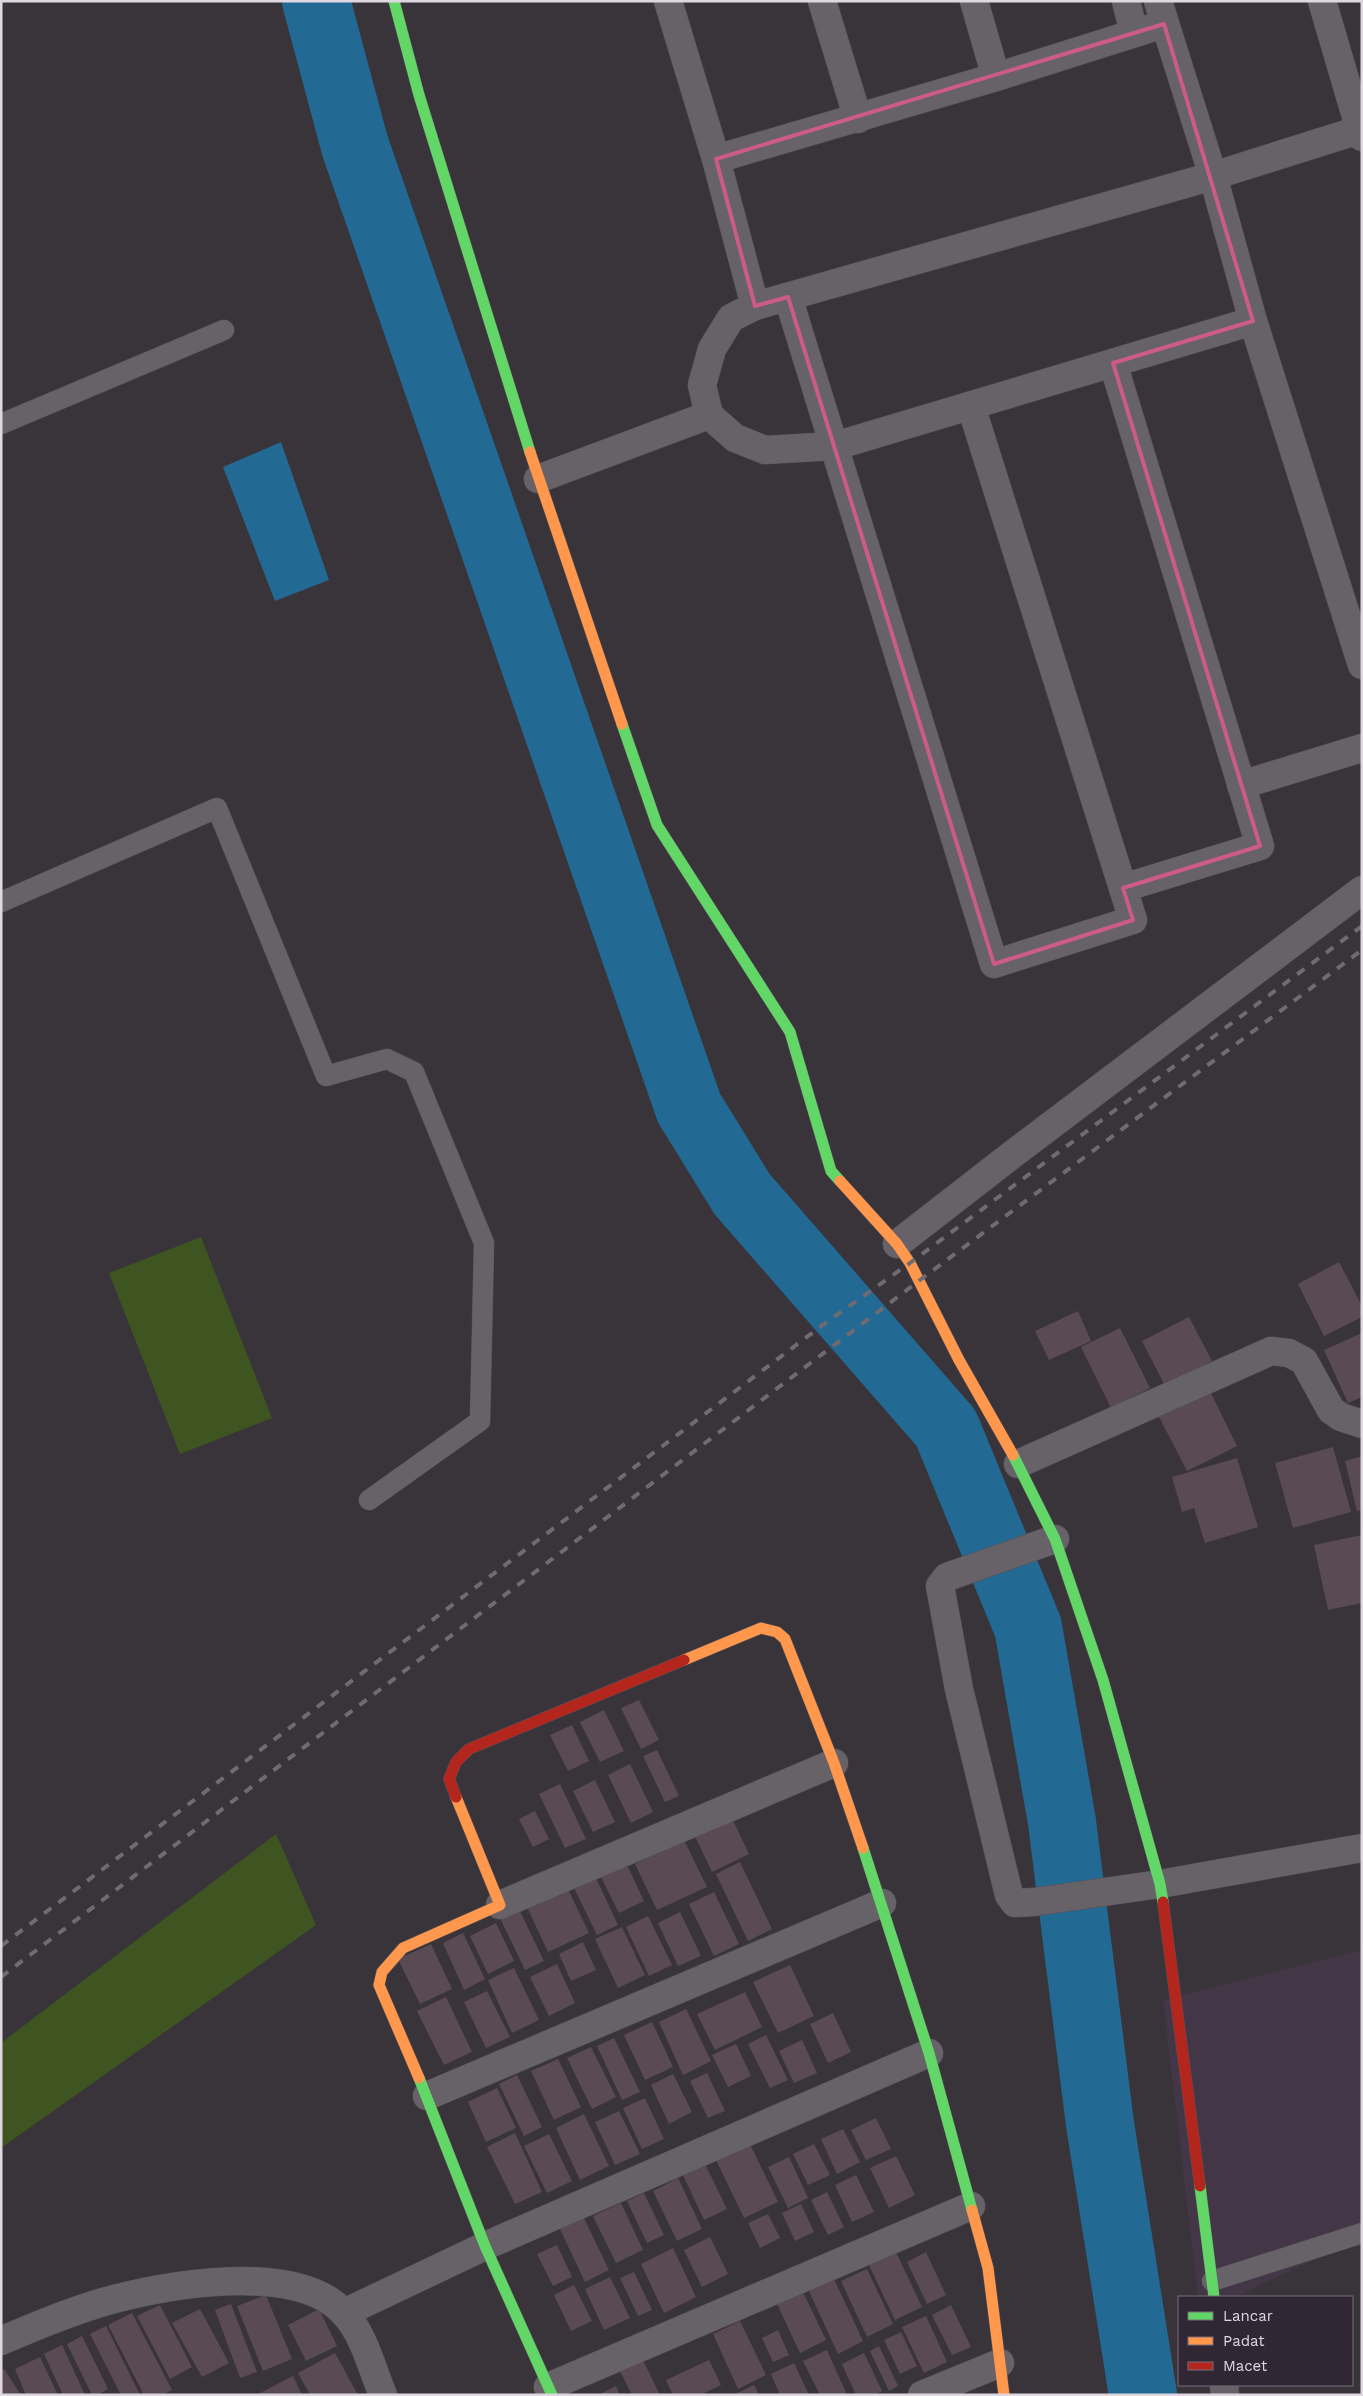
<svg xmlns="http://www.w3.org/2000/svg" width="1363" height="2396" viewBox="0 0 1363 2396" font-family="'Work Sans',sans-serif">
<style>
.built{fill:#433647}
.green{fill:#3e5521}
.water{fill:#226994}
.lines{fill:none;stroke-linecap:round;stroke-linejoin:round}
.river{stroke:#226994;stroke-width:68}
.building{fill:#5a4a53}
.lane-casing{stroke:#565157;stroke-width:21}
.street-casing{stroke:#565157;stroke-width:29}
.fast-casing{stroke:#565157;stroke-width:12}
.slow-casing{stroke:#565157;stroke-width:12}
.jam-casing{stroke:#565157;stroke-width:12}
.lane{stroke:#666267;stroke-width:20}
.street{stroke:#666267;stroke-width:28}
.fast{stroke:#63d668;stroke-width:11}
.slow{stroke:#ff974d;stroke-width:11}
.jam{stroke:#b3261e;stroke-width:11}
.rail{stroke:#6f6b70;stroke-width:4;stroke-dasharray:9 9;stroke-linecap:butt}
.marked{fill:none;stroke:#cc5b8a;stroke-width:4;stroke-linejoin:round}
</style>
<rect width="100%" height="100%" fill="#39343a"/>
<polygon class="built" points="1362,1950 1362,2237 1235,2297 1198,2297 1163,2000"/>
<g class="green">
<polygon points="201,1237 272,1418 180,1454 109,1273"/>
<polygon points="276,1834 316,1925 1,2148 1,2043"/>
</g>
<polygon class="water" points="281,442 329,580 275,601 223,467"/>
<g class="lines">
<polyline class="river" points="316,1 355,146 689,1108 742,1194 946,1428 1028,1627 1062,1822 1100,2124 1143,2395"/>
</g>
<g class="building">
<polygon points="1339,1262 1362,1306 1362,1317 1324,1336 1298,1284"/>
<polygon points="1078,1311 1091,1341 1049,1360 1035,1331"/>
<polygon points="1189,1317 1212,1361 1165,1386 1142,1341"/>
<polygon points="1120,1328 1150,1388 1111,1408 1081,1347"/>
<polygon points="1362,1333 1362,1397 1348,1403 1324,1350"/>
<polygon points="1206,1383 1237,1446 1187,1471 1155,1409"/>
<polygon points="1333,1447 1351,1512 1293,1528 1275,1463"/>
<polygon points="1362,1456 1362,1510 1357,1511 1345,1461"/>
<polygon points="1237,1458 1258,1527 1205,1543 1194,1508 1182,1512 1172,1477"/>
<polygon points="1362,1535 1362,1603 1328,1610 1314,1545"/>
<polygon points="639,1700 659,1740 641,1749 621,1708"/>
<polygon points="604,1710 624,1751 600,1762 580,1722"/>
<polygon points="572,1725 589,1761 568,1771 550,1735"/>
<polygon points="657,1750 679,1796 665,1802 643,1756"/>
<polygon points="630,1764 653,1812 631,1823 608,1775"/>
<polygon points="595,1780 615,1822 593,1832 573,1791"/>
<polygon points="560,1784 586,1839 565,1848 539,1794"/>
<polygon points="535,1811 549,1839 533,1847 519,1819"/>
<polygon points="730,1814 749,1854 712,1872 693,1832"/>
<polygon points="684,1840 707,1887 657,1910 635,1864"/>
<polygon points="740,1862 772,1929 748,1941 716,1874"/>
<polygon points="627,1865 644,1901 619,1913 601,1877"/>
<polygon points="596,1878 618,1925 597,1935 574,1888"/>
<polygon points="566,1885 589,1933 548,1952 526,1905"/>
<polygon points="714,1892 739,1944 714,1956 689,1904"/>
<polygon points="518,1907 544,1961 525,1970 499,1916"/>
<polygon points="680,1912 701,1956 678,1966 658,1923"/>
<polygon points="648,1916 672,1965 649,1976 626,1927"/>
<polygon points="496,1923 514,1961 488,1974 470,1936"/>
<polygon points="622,1927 645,1975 618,1988 595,1939"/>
<polygon points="463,1933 485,1979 464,1990 443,1943"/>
<polygon points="583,1942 596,1970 571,1981 559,1954"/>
<polygon points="431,1944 452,1989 420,2004 398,1959"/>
<polygon points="557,1964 575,2003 549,2016 530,1977"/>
<polygon points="790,1965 814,2016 778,2033 753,1982"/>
<polygon points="514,1968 539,2020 512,2033 488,1980"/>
<polygon points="487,1991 510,2037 486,2048 464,2002"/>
<polygon points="745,1992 762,2027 715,2050 697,2014"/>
<polygon points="446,1997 472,2052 444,2065 417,2011"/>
<polygon points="686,2009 711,2061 683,2075 659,2022"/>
<polygon points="833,2013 851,2052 828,2063 810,2024"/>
<polygon points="652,2022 673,2067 645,2080 624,2035"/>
<polygon points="766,2035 788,2080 770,2088 748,2044"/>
<polygon points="614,2038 640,2092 622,2100 597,2046"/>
<polygon points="802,2040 817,2073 794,2083 779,2051"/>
<polygon points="736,2044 751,2076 728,2087 712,2055"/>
<polygon points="591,2047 616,2097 592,2109 567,2058"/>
<polygon points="558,2059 581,2107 554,2120 531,2071"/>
<polygon points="707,2073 725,2111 708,2118 690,2081"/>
<polygon points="673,2074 692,2112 669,2124 651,2085"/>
<polygon points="517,2075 542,2127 524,2136 499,2084"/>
<polygon points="497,2088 516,2128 486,2142 468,2102"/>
<polygon points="645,2098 664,2139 642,2149 623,2108"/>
<polygon points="619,2111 640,2154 615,2165 595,2122"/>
<polygon points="584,2114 609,2166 580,2180 556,2128"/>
<polygon points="876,2118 891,2149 866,2160 851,2130"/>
<polygon points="843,2129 860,2162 837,2174 821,2139"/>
<polygon points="515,2133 542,2192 515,2204 487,2147"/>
<polygon points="549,2134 572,2181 547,2193 524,2146"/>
<polygon points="750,2144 778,2202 744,2218 716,2160"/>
<polygon points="814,2144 830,2175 808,2185 793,2154"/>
<polygon points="896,2156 915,2195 889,2208 870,2168"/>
<polygon points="789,2157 808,2198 788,2208 768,2167"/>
<polygon points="705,2164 727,2209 704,2220 683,2175"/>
<polygon points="856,2175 874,2212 852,2222 835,2185"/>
<polygon points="678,2178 702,2229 677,2241 653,2191"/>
<polygon points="827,2192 844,2227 828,2235 811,2200"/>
<polygon points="644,2193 664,2235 647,2243 627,2201"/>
<polygon points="621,2203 643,2250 616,2263 593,2216"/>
<polygon points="801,2204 814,2232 795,2241 782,2213"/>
<polygon points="768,2214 780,2238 760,2248 748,2223"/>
<polygon points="583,2216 609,2270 585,2282 559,2227"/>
<polygon points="710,2237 728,2274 702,2287 684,2250"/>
<polygon points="557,2245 572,2277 553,2286 537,2254"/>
<polygon points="673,2248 696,2297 664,2313 641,2264"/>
<polygon points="895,2250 922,2307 895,2320 868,2263"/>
<polygon points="926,2252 946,2295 927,2304 907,2262"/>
<polygon points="867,2269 893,2324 867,2337 841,2281"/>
<polygon points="634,2272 652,2310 638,2316 620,2278"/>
<polygon points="610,2277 630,2318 604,2330 585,2289"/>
<polygon points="833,2277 863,2341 838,2354 808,2289"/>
<polygon points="574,2285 592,2321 571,2331 554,2295"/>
<polygon points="803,2292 826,2340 800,2353 777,2304"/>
<polygon points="266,2295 292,2359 263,2371 237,2306"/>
<polygon points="231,2304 257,2372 240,2378 215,2310"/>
<polygon points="160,2305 192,2367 170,2379 137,2316"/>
<polygon points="951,2305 971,2347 952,2355 932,2315"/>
<polygon points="200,2309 229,2363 202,2377 172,2323"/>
<polygon points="319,2309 337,2346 306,2361 288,2325"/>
<polygon points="132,2313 172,2390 162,2395 144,2395 108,2325"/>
<polygon points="926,2316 947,2362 924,2373 902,2327"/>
<polygon points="740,2321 766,2375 738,2389 713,2334"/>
<polygon points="106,2326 140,2395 121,2395 90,2334"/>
<polygon points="778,2330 789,2355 773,2362 762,2338"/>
<polygon points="901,2332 917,2366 900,2374 884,2340"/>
<polygon points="82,2336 108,2389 97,2395 92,2395 67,2344"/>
<polygon points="62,2345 85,2395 63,2395 44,2354"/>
<polygon points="879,2346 898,2386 889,2391 870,2351"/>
<polygon points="827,2350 847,2395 820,2395 803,2361"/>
<polygon points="639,2352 660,2395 632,2395 616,2363"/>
<polygon points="335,2353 358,2395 310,2395 298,2373"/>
<polygon points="864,2353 882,2391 874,2395 856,2395 842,2364"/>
<polygon points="40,2357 58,2395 26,2395 15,2369"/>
<polygon points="709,2360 721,2385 700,2395 673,2395 666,2380"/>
<polygon points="794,2363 809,2395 780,2395 771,2374"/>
<polygon points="4,2369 21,2395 1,2395 1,2371"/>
<polygon points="293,2376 302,2395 256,2395"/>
<polygon points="754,2385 759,2395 733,2395"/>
<polygon points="616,2386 620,2395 598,2395"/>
</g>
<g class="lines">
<defs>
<g id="lane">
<polyline points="1,424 224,330"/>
<polyline points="1,902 217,808 326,1076 387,1059 414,1072 484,1243 480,1421 369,1500"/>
<polyline points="1212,2281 1362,2233"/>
</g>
<g id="street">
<polyline points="668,1 716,159"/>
<polyline points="822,1 858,119"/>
<polyline points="974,1 996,77"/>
<polyline points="1126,1 1134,33"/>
<polyline points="1158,1 1213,176 1253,321 1362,665"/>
<polyline points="1322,1 1362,137"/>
<polyline points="788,297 994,964 1133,920 971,406"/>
<polyline points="755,306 716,159 996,77 1164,24"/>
<polyline points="1253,321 835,446 765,450 735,438 709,415 702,385 712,349 731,318 755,306 1213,176 1362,129"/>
<polyline points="1113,363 1260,846 1123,888"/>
<polyline points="538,479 709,415"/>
<polyline points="1241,785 1362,748"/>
<polyline points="897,1244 1013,1154 1362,890"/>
<polyline points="1018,1464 1271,1351 1289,1353 1304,1361 1331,1410 1341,1417 1362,1424"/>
<polyline points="1055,1539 947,1577 940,1586 959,1689 1009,1895 1015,1903 1034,1902 1160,1884 1362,1848"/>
<polyline points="500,1905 834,1763"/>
<polyline points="427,2096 882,1903"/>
<polyline points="344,2313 485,2246 929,2053"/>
<path d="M1 2341C33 2327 67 2313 100 2303 161 2285 296 2260 344 2313 364 2334 372 2369 383 2395"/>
<polyline points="1224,2385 1225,2395"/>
<polyline points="548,2387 971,2206"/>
<polyline points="922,2395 1000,2363"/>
</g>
<g id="fast">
<polyline points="394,1 419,95 530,452"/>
<polyline points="622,724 657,825 790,1032 831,1171 840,1181"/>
<polyline points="1013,1455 1055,1539 1103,1680 1160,1884 1163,1902"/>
<polyline points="863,1848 929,2053 972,2210"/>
<polyline points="419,2078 485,2246 552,2395"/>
<polyline points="1200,2186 1214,2297"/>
</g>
<g id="slow">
<polyline points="530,452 622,724"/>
<polyline points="840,1181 897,1244 910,1263 959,1360 1013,1455"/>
<polyline points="684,1660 761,1628 777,1632 785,1639 834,1763 863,1848"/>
<polyline points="419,2078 379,1985 382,1972 403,1948 500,1905 456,1797"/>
<polyline points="972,2210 988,2268 1004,2395"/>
</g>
<g id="jam">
<polyline points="456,1797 449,1779 456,1762 469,1749 684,1660"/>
<polyline points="1163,1902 1200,2186"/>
</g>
</defs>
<use href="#lane" class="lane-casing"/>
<use href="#street" class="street-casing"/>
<use href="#fast" class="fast-casing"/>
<use href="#slow" class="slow-casing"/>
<use href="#jam" class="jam-casing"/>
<use href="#lane" class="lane"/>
<use href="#street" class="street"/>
<use href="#fast" class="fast"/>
<use href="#slow" class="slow"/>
<use href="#jam" class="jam"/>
<g class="rail">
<polyline points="1,1946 820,1327 910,1263 1362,926"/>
<polyline points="1,1977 920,1280 1362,950"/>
</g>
</g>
<path class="marked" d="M1164 24 1253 321 1113 363 1260 846 1123 888 1133 920 994 964 788 297 755 306 716 159Z"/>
<rect width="1363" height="2396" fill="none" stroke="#dfd8e1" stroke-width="5"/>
<rect x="1178" y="2296" width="175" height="90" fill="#312734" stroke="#776e79"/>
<rect x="1188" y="2312" width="25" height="8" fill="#63d668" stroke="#776e79"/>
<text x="1223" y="2321" font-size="15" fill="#dfd8e1">Lancar</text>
<rect x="1188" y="2337" width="25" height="8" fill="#ff974d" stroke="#776e79"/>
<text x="1223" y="2346" font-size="15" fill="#dfd8e1">Padat</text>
<rect x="1188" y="2362" width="25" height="8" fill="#b3261e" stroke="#776e79"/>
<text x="1223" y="2371" font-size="15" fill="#dfd8e1">Macet</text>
</svg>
